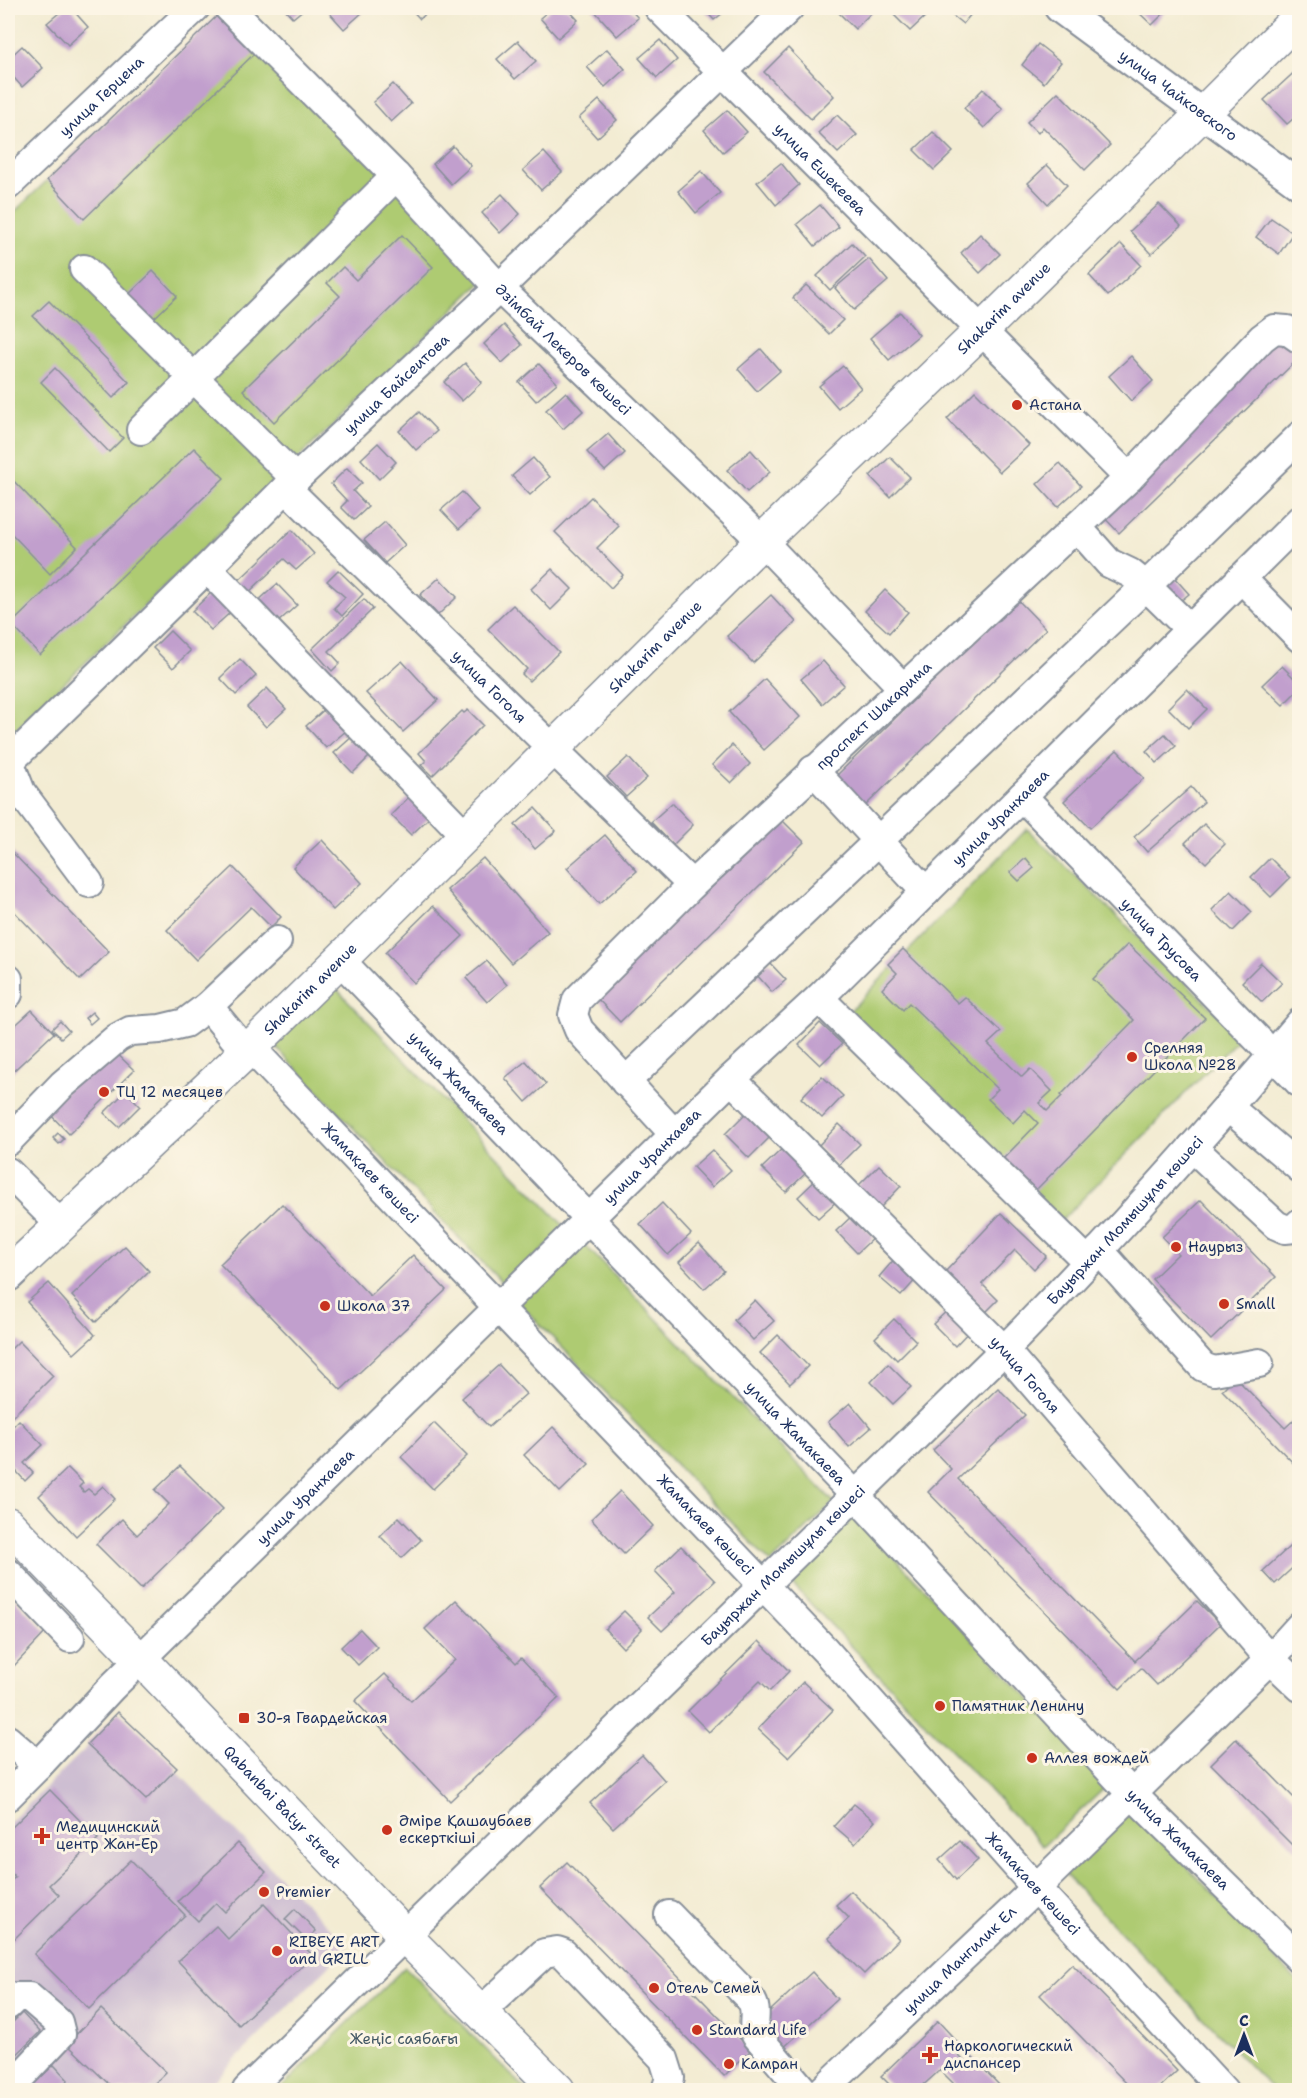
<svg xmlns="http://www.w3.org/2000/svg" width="1307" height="2098" viewBox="0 0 1307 2098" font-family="'Shantell Sans',sans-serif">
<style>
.industrial{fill:#cdbed2}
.green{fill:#aecb72;stroke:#647d68;stroke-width:1.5}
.building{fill:#c19fcd}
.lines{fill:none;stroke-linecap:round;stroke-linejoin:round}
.minor-casing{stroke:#878e98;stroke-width:32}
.major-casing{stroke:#878e98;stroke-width:36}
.minor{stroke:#fff;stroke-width:28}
.major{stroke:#fff;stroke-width:33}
.poi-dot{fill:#c8321e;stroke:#fcf5e5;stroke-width:2}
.labels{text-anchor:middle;stroke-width:6;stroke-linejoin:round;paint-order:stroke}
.street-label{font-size:15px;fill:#1b2f5e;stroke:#fcf5e5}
.poi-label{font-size:15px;fill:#1b2f5e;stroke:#fcf5e5;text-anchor:start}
.park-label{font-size:15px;fill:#405663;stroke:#fcf5e5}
</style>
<rect width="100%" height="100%" fill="#fcf5e5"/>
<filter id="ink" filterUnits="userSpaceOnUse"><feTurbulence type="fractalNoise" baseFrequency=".0167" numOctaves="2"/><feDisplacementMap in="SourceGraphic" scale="12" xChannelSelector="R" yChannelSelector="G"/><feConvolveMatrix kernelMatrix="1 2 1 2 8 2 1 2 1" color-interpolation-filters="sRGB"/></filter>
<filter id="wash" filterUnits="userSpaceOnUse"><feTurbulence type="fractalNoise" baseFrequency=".008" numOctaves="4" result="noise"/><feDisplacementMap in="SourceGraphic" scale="24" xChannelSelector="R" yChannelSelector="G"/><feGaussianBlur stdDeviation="1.35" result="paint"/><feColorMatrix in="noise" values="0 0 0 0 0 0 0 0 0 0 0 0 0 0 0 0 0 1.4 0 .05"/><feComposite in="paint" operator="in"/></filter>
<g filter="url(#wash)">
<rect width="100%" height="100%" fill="#f3ecd3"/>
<polygon class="industrial" points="121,1714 348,1947 205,2090 8,2090 8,1824"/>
<g class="green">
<polygon points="227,8 488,276 8,737 8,218"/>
<polygon points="1027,829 1241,1036 1057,1225 843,1018"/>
<polygon points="331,983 566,1228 505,1286 270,1041"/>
<polygon points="581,1241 834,1502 771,1563 518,1302"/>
<polygon points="855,1516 1110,1783 1043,1846 788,1580"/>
<polygon points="1121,1798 1299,1983 1299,2090 1273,2090 1054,1863"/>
<polygon points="405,1967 526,2090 279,2090"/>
</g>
<g id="blocks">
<g class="building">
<polygon points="65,8 71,8 88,27 68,45 47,23"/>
<polygon points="284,8 305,8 293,18"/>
<polygon points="327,8 361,8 364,11 344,29 326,9"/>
<polygon points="410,8 432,8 420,19"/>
<polygon points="552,8 567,8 578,20 558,38 540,18"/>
<polygon points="592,8 629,8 638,18 617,36"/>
<polygon points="703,8 729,8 714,20"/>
<polygon points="834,8 872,8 874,10 855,29"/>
<polygon points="894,8 924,8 929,13 910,31 890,11"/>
<polygon points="943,8 976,8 963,24"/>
<polygon points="1134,8 1169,8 1152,25"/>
<polygon points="220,13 257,51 84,219 47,180"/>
<polygon points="660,40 677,60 657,78 639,58"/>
<polygon points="518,41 536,61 515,79 497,59"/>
<polygon points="1038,44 1061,62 1044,83 1022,65"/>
<polygon points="22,46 43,68 22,87 8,71 8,59"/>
<polygon points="788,48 834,96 811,119 764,72"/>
<polygon points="607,49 625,69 605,87 587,67"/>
<polygon points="1300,67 1300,113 1287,124 1264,100"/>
<polygon points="393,84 411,104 391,122 373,102"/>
<polygon points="983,89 1003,109 984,128 964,108"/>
<polygon points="1058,92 1110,145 1085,170 1043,127 1038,133 1027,122"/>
<polygon points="599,100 617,120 597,138 579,118"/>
<polygon points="727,110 747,132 723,152 704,130"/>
<polygon points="837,115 857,135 838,153 818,133"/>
<polygon points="933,132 953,152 934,170 914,150"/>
<polygon points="453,146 471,166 451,184 433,164"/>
<polygon points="544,152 562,172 541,190 523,170"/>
<polygon points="781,163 799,185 776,205 757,182"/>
<polygon points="1047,165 1067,185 1048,204 1028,183"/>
<polygon points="701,171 720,193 696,213 678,191"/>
<polygon points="502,194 520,214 500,233 482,213"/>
<polygon points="1159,204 1181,226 1151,254 1130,231"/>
<polygon points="820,205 839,227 815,246 797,224"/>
<polygon points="1271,218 1293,233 1279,254 1256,237"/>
<polygon points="980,234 1000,254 980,273 961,253"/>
<polygon points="402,235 433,267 274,422 243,390 340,296 327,283 343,267 356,280"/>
<polygon points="852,243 865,257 830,290 817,276"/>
<polygon points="1121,244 1141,265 1108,296 1089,275"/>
<polygon points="869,259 888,281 854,310 835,288"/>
<polygon points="153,271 177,296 149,323 125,298"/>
<polygon points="806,285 843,320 829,334 793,298"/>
<polygon points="49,301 129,382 113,398 33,316"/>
<polygon points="900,312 919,335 889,360 870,338"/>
<polygon points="504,325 522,345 502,363 484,344"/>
<polygon points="1282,331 1300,349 1300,357 1119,533 1098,511"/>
<polygon points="761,349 780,371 757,391 738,369"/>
<polygon points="1131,356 1153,381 1131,401 1109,376"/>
<polygon points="465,363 482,382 462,401 444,382"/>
<polygon points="539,364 557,383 536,401 519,382"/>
<polygon points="843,366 861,388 838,408 819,386"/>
<polygon points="55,368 123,438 109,452 41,382"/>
<polygon points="975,391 1029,445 1000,472 947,419"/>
<polygon points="566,392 583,411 563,429 546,410"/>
<polygon points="419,412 437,431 416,450 399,431"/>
<polygon points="608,434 625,453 605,471 587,452"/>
<polygon points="378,443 396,462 379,479 361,459"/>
<polygon points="194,448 224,478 40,655 11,624"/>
<polygon points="751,450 770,472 747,492 727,470"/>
<polygon points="890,457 910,477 890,497 870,476"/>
<polygon points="533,458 550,477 530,495 512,476"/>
<polygon points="1060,463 1081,486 1058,507 1037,484"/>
<polygon points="347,468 362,483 353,491 368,507 354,520 341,507 347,501 331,484"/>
<polygon points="8,475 77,547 50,574 8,530"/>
<polygon points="462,492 479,511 459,529 441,510"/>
<polygon points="591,497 619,526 597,548 623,575 611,588 555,532"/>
<polygon points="385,522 405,545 385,563 364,540"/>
<polygon points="292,530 314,554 296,570 284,559 247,594 236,583"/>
<polygon points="552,569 572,589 551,610 531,589"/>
<polygon points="338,570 363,594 342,616 334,608 345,597 327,581"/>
<polygon points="1173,576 1189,594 1178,603 1163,585"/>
<polygon points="439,578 457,597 438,615 420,595"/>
<polygon points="277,584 297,605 277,623 257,602"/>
<polygon points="215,589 234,609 211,630 192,611"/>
<polygon points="885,590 908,612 889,633 865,611"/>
<polygon points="771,595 796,622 753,663 727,636"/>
<polygon points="364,599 373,609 329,651 340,663 332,671 312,649"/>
<polygon points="1017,599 1046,629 862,809 833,779"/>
<polygon points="513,605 559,652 529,681 522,674 527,669 488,629"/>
<polygon points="170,631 190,651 173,668 153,648"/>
<polygon points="240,659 256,676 236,695 220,678"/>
<polygon points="402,661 438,700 403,732 366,693"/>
<polygon points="823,661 844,685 822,704 801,679"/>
<polygon points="1282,666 1300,684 1300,688 1283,705 1262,685"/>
<polygon points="765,679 800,717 764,750 729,712"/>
<polygon points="267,688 286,709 266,727 247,707"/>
<polygon points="1187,689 1207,709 1188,728 1168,708"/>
<polygon points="327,707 347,730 326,748 306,726"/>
<polygon points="468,710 483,725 432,776 421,765 426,761 419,753 462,711 464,713"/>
<polygon points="1165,734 1176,746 1157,763 1146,751"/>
<polygon points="353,736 371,755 353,773 334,753"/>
<polygon points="732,745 750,764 731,783 712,765"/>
<polygon points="1117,750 1144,778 1090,828 1064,801"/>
<polygon points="628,757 647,778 626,797 607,777"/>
<polygon points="1191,787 1204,802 1147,852 1134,837"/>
<polygon points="409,797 429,818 411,835 391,815"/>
<polygon points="672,803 693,825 673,845 651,822"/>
<polygon points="535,808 556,831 535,849 515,825"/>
<polygon points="775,813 804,842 620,1022 591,992"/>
<polygon points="1204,824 1225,844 1206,863 1185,843"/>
<polygon points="605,835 637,871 599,904 567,868"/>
<polygon points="322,840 362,883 333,910 293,867"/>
<polygon points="8,848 109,952 80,980 8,905"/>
<polygon points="483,858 548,932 511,963 447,890"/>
<polygon points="1026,858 1034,868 1019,881 1010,872"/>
<polygon points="1270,858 1290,878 1271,897 1251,877"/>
<polygon points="233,867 281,917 271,927 251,907 196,960 167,930"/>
<polygon points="1231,891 1252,912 1233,931 1212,910"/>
<polygon points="433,906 463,936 414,983 385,953"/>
<polygon points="1128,944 1205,1018 1034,1192 1002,1160 1038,1123 1025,1110 1013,1123 988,1099 998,1089 909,1003 903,1010 882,989 897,973 888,964 903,949 958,1003 965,997 1001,1032 988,1044 1022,1077 1030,1069 1052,1091 1039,1103 1047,1111 1062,1096 1061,1095 1134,1020 1093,979"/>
<polygon points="487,961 507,985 487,1002 466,978"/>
<polygon points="769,962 786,980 772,992 756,974"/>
<polygon points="1261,963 1282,983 1262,1002 1242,982"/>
<polygon points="32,1010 54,1033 8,1076 8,1032"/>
<polygon points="92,1012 97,1018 90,1024 85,1018"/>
<polygon points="60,1021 69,1031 61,1038 52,1029"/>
<polygon points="820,1023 842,1044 820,1065 799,1045"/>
<polygon points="110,1047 134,1070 69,1134 46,1110"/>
<polygon points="526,1061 546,1084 526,1102 505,1078"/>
<polygon points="822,1076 843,1096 822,1118 801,1098"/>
<polygon points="126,1091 140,1106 119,1127 104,1113"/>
<polygon points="746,1113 770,1137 749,1158 725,1134"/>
<polygon points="839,1124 860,1144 838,1166 818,1146"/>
<polygon points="58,1133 64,1139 59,1144 53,1138"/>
<polygon points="783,1148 807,1172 786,1192 762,1168"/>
<polygon points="712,1150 731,1170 712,1187 693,1167"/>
<polygon points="879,1165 901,1186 880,1208 857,1187"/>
<polygon points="818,1178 838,1200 818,1218 798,1197"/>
<polygon points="1201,1200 1276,1277 1211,1340 1152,1279 1178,1254 1162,1237"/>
<polygon points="662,1203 691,1234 668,1255 640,1224"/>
<polygon points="282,1204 370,1296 413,1255 446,1290 341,1390 220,1264"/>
<polygon points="1001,1213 1046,1256 1034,1269 1015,1250 982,1284 998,1300 986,1312 945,1272"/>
<polygon points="853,1215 874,1237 857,1253 836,1231"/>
<polygon points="699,1243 724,1271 704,1289 679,1262"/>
<polygon points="125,1246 149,1271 96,1322 72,1296"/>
<polygon points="897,1256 919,1276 901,1296 879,1277"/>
<polygon points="49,1283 95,1335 74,1354 27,1302"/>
<polygon points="755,1300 774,1321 753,1340 734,1320"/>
<polygon points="952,1306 973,1327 955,1346 933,1324"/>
<polygon points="894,1319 916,1341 897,1360 875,1338"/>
<polygon points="778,1335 808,1366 790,1384 760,1353"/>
<polygon points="19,1341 53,1376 8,1421 8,1352"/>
<polygon points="888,1364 911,1387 893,1404 871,1382"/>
<polygon points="499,1365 526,1394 489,1427 462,1398"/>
<polygon points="1235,1377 1285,1428 1300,1414 1300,1470 1222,1390"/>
<polygon points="998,1388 1025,1415 958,1479 1135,1661 1197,1601 1220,1624 1157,1685 1141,1668 1120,1689 928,1492 951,1469 933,1450"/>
<polygon points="850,1403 871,1428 849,1447 828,1422"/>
<polygon points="19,1420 43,1445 24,1463 33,1473 25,1481 8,1462 8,1431"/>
<polygon points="434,1423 467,1456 433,1489 401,1457"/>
<polygon points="553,1427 589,1464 560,1492 524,1455"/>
<polygon points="180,1466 223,1509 141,1589 96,1544 122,1519 137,1535 169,1504 155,1490"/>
<polygon points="68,1468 83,1483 79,1487 84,1492 88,1489 94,1494 103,1486 115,1499 76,1536 39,1496"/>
<polygon points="620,1491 653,1526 624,1554 591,1519"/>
<polygon points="399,1517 421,1540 402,1558 380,1536"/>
<polygon points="1300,1537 1300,1561 1275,1584 1263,1571"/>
<polygon points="681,1546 715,1581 662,1631 648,1617 675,1592 655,1571"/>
<polygon points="8,1592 46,1632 13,1667 8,1662"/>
<polygon points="456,1600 516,1663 521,1658 559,1698 450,1801 355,1701 385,1674 411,1701 455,1660 425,1629"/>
<polygon points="624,1611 642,1629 623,1648 605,1629"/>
<polygon points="360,1629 377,1647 358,1665 341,1647"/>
<polygon points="759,1641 789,1671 770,1691 760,1681 709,1732 688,1711"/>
<polygon points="803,1682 833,1710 788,1757 758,1729"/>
<polygon points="118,1712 177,1768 146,1800 87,1744"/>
<polygon points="1236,1739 1300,1804 1300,1853 1211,1764"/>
<polygon points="642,1755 665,1781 613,1828 590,1803"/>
<polygon points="50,1790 98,1839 49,1885 59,1895 8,1945 8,1884 15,1877 8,1869 8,1831"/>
<polygon points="854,1804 875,1821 855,1844 834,1826"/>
<polygon points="960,1841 978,1860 956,1880 939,1860"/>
<polygon points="238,1843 266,1872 225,1912 216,1903 198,1921 178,1901"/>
<polygon points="131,1860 185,1915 89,2009 34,1954"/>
<polygon points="567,1862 751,2050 724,2076 540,1888"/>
<polygon points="851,1891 899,1939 864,1974 828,1938 849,1918 836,1905"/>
<polygon points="264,1904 313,1956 239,2025 178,1961 216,1926 228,1939"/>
<polygon points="295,1909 316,1931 306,1940 285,1919"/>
<polygon points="1072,1964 1177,2071 1157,2090 1133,2090 1040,1995"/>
<polygon points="812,1972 837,1999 781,2050 756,2024"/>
<polygon points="101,2009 166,2072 148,2090 115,2090 67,2044"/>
<polygon points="22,2013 40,2032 8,2063 8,2027"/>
<polygon points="938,2021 962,2047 956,2053 966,2063 972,2057 1001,2087 997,2090 960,2090 940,2070 918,2090 895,2090 881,2076"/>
<polygon points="54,2065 68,2080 57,2090 27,2090"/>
</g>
</g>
</g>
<g filter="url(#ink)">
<use href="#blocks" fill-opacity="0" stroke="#878e98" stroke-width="1.5"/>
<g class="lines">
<defs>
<g id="minor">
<path id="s1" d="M229 8 396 176 499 288 762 541 902 687"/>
<path id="s2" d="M659 8 1129 478"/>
<path id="s3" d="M1059 8 1300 185"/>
<path id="s4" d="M8 185 195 8"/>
<polyline points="84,269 296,479"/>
<polyline points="141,430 396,176"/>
<path id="s5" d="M286 488 692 885"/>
<polyline points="1077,527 1109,563 1130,573 1146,586 1189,628"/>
<polyline points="207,568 466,836"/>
<polyline points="1241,578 1300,638"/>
<polyline points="9,761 21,792 89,883"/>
<path id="s6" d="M8 763 207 568 286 488 499 288 789 8"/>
<polyline points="813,770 926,892"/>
<path id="s7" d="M1022 796 1300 1083"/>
<path id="s8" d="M340 960 855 1495 1131 1793 1300 1959"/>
<polyline points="8,979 8,994"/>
<polyline points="819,998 1088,1262"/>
<polyline points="208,1006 246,1052"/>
<path id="s9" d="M250 1047 825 1650 1036 1888 1223 2090"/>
<path id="s10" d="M731 1079 1004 1350 1270 1659 1300 1687"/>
<polyline points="625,1082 1146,586 1300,436"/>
<polyline points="1228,1107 1300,1168"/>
<path id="s11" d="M675 1135 579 1030 573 1015 577 1000 692 885 1129 478 1262 338 1274 329 1287 330 1300 339"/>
<polyline points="8,1141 62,1085 117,1038 130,1031 160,1029 185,1023 208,1006 277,941"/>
<polyline points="1192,1147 1276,1225 1285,1229 1295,1228 1300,1223"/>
<polyline points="8,1172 61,1225"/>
<polyline points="1099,1250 1203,1367 1214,1371 1259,1363"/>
<polyline points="8,1573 70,1638"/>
<polyline points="8,1740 38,1766"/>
<path id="s12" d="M8 1796 38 1766 112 1687 731 1079 819 998 1300 520"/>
<path d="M669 1915 751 2000C759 2011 751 2023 756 2035L803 2090"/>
<polyline points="8,2005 16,1997 29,1997 58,2022 61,2034 8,2090"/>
<polyline points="480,2012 544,1953 557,1951 563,1953 664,2059 670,2078 666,2090"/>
<path id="s13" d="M247 2090 1004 1350C1107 1245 1205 1135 1300 1023"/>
<path id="s14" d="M823 2090 1036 1888 1270 1659 1300 1626"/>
</g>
<g id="major">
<path id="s15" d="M8 1275 246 1052 340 960 762 541 983 329 1203 113 1300 16"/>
<path id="s16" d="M8 1524 129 1649 141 1659 414 1945 558 2090"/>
</g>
</defs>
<use href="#minor" class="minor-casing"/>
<use href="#major" class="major-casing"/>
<use href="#minor" class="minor"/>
<use href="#major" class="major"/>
</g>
</g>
<g class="poi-dot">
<circle cx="1017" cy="405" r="6"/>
<circle cx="1132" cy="1057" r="6"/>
<circle cx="104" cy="1092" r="6"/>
<circle cx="1176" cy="1247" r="6"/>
<circle cx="1224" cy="1304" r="6"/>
<circle cx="325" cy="1306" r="6"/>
<circle cx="940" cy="1706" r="6"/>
<rect x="238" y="1712" width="12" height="12" rx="3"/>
<circle cx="1032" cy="1758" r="6"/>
<circle cx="387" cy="1830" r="6"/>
<path d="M39 1827h6v6h6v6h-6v6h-6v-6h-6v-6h6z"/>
<circle cx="264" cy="1892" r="6"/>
<circle cx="277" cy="1951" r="6"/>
<circle cx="654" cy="1988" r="6"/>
<circle cx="697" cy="2030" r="6"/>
<path d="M927 2046h6v6h6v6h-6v6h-6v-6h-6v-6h6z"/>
<circle cx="729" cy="2064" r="6"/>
</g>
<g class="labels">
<g class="street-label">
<text dy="5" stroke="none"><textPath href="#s4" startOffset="129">улица Герцена</textPath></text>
<text dy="5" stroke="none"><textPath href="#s3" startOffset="148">улица Чайковского</textPath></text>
<text dy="5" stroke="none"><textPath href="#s2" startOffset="228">улица Ешекеева</textPath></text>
<text dy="5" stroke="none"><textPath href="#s15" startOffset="1388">Shakarim avenue</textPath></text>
<text dy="5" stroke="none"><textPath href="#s1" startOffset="478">Әзімбай Лекеров көшесі</textPath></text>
<text dy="5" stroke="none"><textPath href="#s6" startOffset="543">улица Байсеитова</textPath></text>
<text dy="5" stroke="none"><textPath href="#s15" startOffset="902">Shakarim avenue</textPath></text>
<text dy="5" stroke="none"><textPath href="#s5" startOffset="284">улица Гоголя</textPath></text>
<text dy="5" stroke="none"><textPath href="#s11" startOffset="585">проспект Шакарима</textPath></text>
<text dy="5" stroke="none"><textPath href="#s12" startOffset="1394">улица Уранхаева</textPath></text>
<text dy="5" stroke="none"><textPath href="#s7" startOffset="200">улица Трусова</textPath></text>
<text dy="5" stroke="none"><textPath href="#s15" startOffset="416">Shakarim avenue</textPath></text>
<text dy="5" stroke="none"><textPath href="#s8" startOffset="171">улица Жамакаева</textPath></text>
<text dy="5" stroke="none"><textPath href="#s12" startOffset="908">улица Уранхаева</textPath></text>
<text dy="5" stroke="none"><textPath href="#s9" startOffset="174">Жамақаев көшесі</textPath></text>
<text dy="5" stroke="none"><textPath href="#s13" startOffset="1236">Бауыржан Момышұлы көшесі</textPath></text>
<text dy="5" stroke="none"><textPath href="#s10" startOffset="417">улица Гоголя</textPath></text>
<text dy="5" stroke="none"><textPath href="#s8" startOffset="657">улица Жамакаева</textPath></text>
<text dy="5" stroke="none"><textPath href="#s12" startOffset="422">улица Уранхаева</textPath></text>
<text dy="5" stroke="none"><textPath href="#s9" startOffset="660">Жамақаев көшесі</textPath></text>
<text dy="5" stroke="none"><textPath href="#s13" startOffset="750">Бауыржан Момышұлы көшесі</textPath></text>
<text dy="5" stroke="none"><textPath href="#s16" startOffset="394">Qabanbai Batyr street</textPath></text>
<text dy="5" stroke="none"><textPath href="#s8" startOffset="1215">улица Жамакаева</textPath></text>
<text dy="5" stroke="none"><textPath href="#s9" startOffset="1146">Жамақаев көшесі</textPath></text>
<text dy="5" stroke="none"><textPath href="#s14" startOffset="189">улица Мангилик Ел</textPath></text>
</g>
<g class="poi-label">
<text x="1029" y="410">Астана</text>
<text x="1144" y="1053">Срелняя<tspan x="1144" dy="17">Школа №28</tspan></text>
<text x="116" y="1097">ТЦ 12 месяцев</text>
<text x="1188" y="1252">Наурыз</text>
<text x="1236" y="1309">Small</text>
<text x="337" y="1311">Школа 37</text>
<text x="952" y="1711">Памятник Ленину</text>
<text x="256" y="1723">30-я Гвардейская</text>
<text x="1044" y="1763">Аллея вождей</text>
<text x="399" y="1826">Әміре Қашаубаев<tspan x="399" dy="17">ескерткіші</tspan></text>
<text x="56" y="1832">Медицинский<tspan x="56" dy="17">центр Жан-Ер</tspan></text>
<text x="276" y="1897">Premier</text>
<text x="289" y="1947">RIBEYE ART<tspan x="289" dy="17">and GRILL</tspan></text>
<text x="666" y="1993">Отель Семей</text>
<text x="709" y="2035">Standard Life</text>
<text x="944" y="2051">Наркологический<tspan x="944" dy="17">диспансер</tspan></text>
<text x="741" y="2069">Камран</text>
</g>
<g class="park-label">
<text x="404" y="2044">Жеңіс саябағы</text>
</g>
</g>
<rect width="1307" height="2098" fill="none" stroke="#fcf5e5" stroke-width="30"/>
<g transform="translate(1244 2035)" stroke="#fcf5e5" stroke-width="4.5" paint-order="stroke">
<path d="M0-4.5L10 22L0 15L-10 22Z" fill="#1b2f5e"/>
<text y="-9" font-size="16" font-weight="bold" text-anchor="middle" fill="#1b2f5e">С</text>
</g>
</svg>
